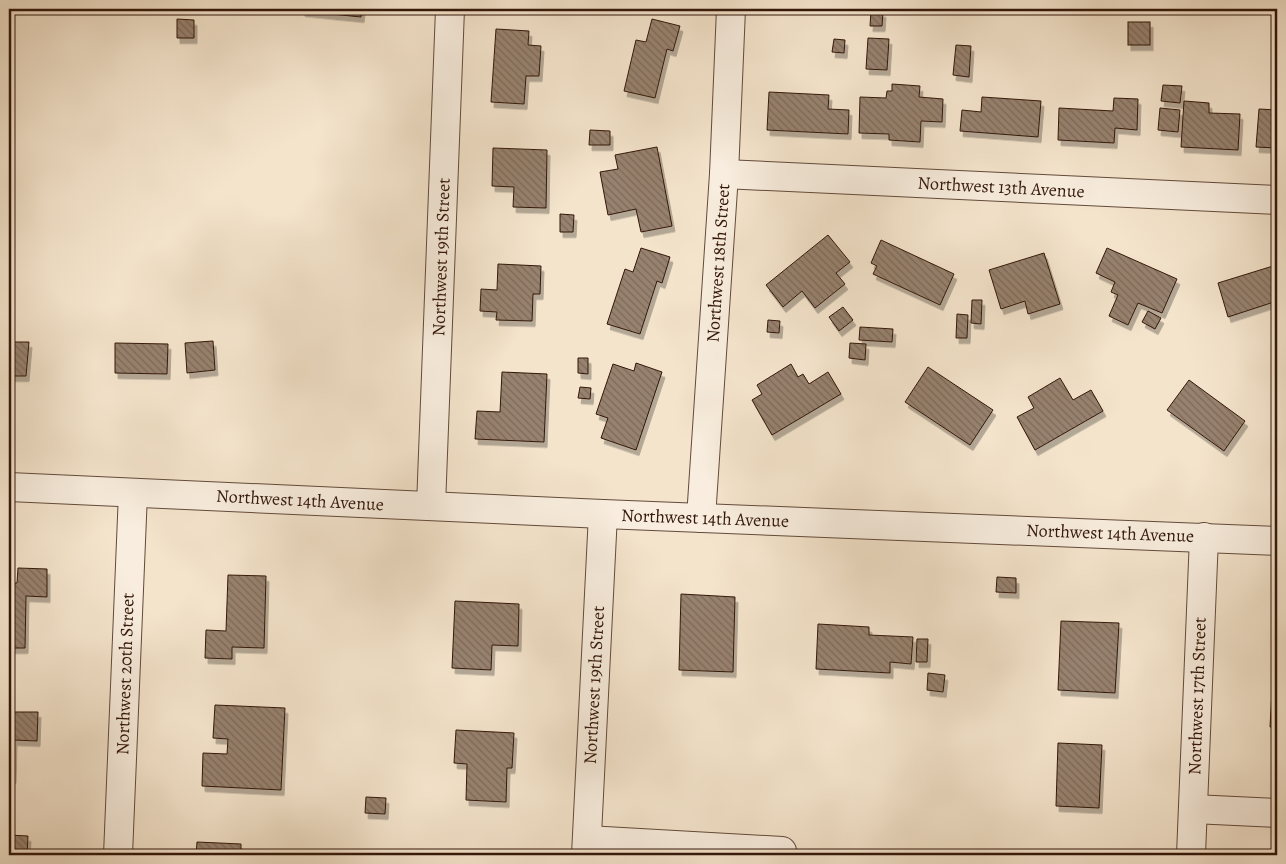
<svg xmlns="http://www.w3.org/2000/svg" width="1286" height="864" viewBox="0 0 1286 864" font-family="Alegreya,serif">
<style>
.building{fill:url(#building-back-hatch);stroke:#33170a;filter:url(#shadow)}
.lines{fill:none;stroke-linecap:round;stroke-linejoin:round}
.minor-casing{stroke:#634a3a;stroke-width:30}
.minor{stroke:#f8edde;stroke-width:28}
.labels{text-anchor:middle;stroke-width:4;stroke-linejoin:round;paint-order:stroke}
.street-label{font-size:18px;fill:#33170a;stroke:#f8edde}
</style>
<defs>
<pattern id="building-back-hatch" width="6" height="6" patternUnits="userSpaceOnUse" patternTransform="scale(1.25)"><rect width="6" height="6" fill="#97826f"/><path d="M-1 5l2 2M0 0l6 6M5-1l2 2" fill="none" stroke="#7c6959"/></pattern>
<filter id="shadow"><feDropShadow dx="3" dy="5.5" stdDeviation="0" flood-color="#0004"/></filter>
</defs>
<rect width="100%" height="100%" fill="#f4e4cc"/>
<filter id="stains"><feTurbulence type="fractalNoise" baseFrequency=".004" numOctaves="4"/><feColorMatrix values="0 0 0 0 .2 0 0 0 0 .09 0 0 0 0 .02 0 0 0 .5 -.17"/></filter>
<radialGradient id="worn" r=".72"><stop offset=".6" stop-color="#630" stop-opacity="0"/><stop offset="1" stop-color="#630" stop-opacity=".3"/></radialGradient>
<g class="building">
<polygon points="302,9 362,9 361,17 302,11"/>
<polygon points="871,11 883,12 882,26 870,26"/>
<polygon points="177,19 194,20 194,38 177,38"/>
<polygon points="652,19 680,26 673,51 667,49 655,98 624,91 636,40 646,42"/>
<rect x="1128" y="22" width="22" height="23"/>
<polygon points="496,29 529,31 528,45 541,46 539,76 526,76 524,104 491,102"/>
<polygon points="868,38 889,39 887,70 866,69"/>
<polygon points="834,39 845,40 844,53 832,52"/>
<polygon points="956,45 971,46 969,77 953,75"/>
<polygon points="892,84 920,86 919,97 943,99 942,122 921,121 920,142 889,140 889,134 859,133 860,97 886,98 887,91 892,91"/>
<polygon points="1163,85 1182,86 1180,103 1161,101"/>
<polygon points="769,92 829,95 828,109 849,110 848,134 767,130"/>
<polygon points="982,97 1041,101 1038,137 960,131 962,110 981,112"/>
<polygon points="1114,98 1138,99 1137,130 1115,128 1114,143 1058,140 1059,108 1113,111"/>
<polygon points="1184,101 1209,103 1209,113 1240,114 1238,150 1181,147"/>
<polygon points="1160,108 1180,110 1178,132 1158,130"/>
<polygon points="1259,109 1277,110 1277,148 1256,147"/>
<polygon points="590,130 610,131 610,145 589,145"/>
<polygon points="657,147 672,226 641,232 636,209 608,215 600,172 618,169 615,155"/>
<polygon points="493,148 547,150 546,208 513,207 514,187 492,186"/>
<polygon points="560,214 574,215 573,232 560,232"/>
<polygon points="828,235 850,262 836,273 845,284 815,308 802,291 783,307 766,285"/>
<polygon points="881,240 954,274 940,305 873,274 877,266 871,263"/>
<polygon points="641,248 670,257 662,283 657,281 640,334 607,324 625,269 633,272"/>
<polygon points="1107,248 1177,279 1162,313 1138,303 1128,325 1109,316 1118,295 1111,292 1115,282 1096,273"/>
<polygon points="1044,253 1060,304 1028,314 1025,301 1001,309 989,270"/>
<polygon points="498,264 541,266 540,294 533,294 532,321 496,320 497,312 480,311 481,289 497,290"/>
<polygon points="1273,266 1277,279 1277,301 1228,317 1218,283"/>
<polygon points="972,300 982,300 981,324 971,323"/>
<polygon points="843,307 853,320 839,331 829,317"/>
<polygon points="1148,311 1161,318 1155,329 1142,322"/>
<polygon points="957,314 968,315 967,338 956,338"/>
<polygon points="768,320 780,321 779,333 767,332"/>
<polygon points="860,327 893,329 892,342 859,340"/>
<polygon points="213,341 215,370 187,373 185,343"/>
<polygon points="9,342 29,342 26,376 9,376"/>
<polygon points="115,343 168,344 167,374 115,373"/>
<polygon points="850,343 866,344 865,360 849,358"/>
<polygon points="578,358 588,358 588,374 578,373"/>
<polygon points="636,363 662,372 636,450 601,438 608,418 596,414 613,364 634,371"/>
<polygon points="791,364 798,377 803,374 809,384 828,372 841,394 772,435 752,400 762,394 757,385"/>
<polygon points="928,367 993,410 970,445 905,402"/>
<polygon points="502,372 547,374 544,442 475,439 477,411 500,412"/>
<polygon points="1060,378 1073,400 1091,390 1103,411 1035,450 1017,417 1034,408 1028,397"/>
<polygon points="1189,380 1245,421 1224,451 1167,410"/>
<polygon points="580,387 591,388 590,399 578,398"/>
<polygon points="18,568 47,569 47,597 26,596 25,648 9,648 9,583 17,583"/>
<polygon points="228,575 266,576 264,648 232,647 232,659 205,658 206,630 226,631"/>
<polygon points="997,577 1016,578 1016,593 996,592"/>
<polygon points="681,594 735,597 733,672 679,670"/>
<polygon points="455,601 519,604 518,646 492,645 491,670 452,668"/>
<polygon points="1061,621 1119,623 1115,693 1058,690"/>
<polygon points="818,624 869,627 869,635 913,637 911,664 890,662 890,673 816,669"/>
<polygon points="917,639 928,639 927,662 916,662"/>
<polygon points="1273,672 1277,672 1277,728 1270,727"/>
<polygon points="928,673 945,675 943,692 927,690"/>
<polygon points="9,690 11,690 11,712 38,712 37,741 14,740 13,778 9,777"/>
<polygon points="215,705 285,708 281,790 202,786 203,753 227,754 228,739 213,738"/>
<polygon points="456,730 514,733 512,768 507,768 506,802 466,800 467,764 454,763"/>
<polygon points="1058,743 1102,745 1099,808 1056,806"/>
<polygon points="366,797 386,798 385,814 365,813"/>
<polygon points="9,835 28,836 27,855 9,855"/>
<polygon points="197,842 241,844 241,855 196,855"/>
</g>
<g class="lines">
<defs>
<g id="minor">
<polyline points="724,174 1277,200"/>
<polyline points="9,487 603,514 1277,541"/>
<polyline points="431,506 450,9"/>
<polyline points="701,518 724,174 731,9"/>
<polyline points="1193,809 1277,813"/>
<polyline points="587,840 782,851"/>
<polyline points="118,855 133,493"/>
<polyline points="586,855 603,514"/>
<polyline points="1191,855 1204,537"/>
</g>
</defs>
<use href="#minor" class="minor-casing"/>
<use href="#minor" class="minor"/>
</g>
<g class="labels">
<g class="street-label">
<text transform="translate(1001 187) rotate(3)" y="6">Northwest 13th Avenue</text>
<text transform="translate(441 257) rotate(-88)" y="6">Northwest 19th Street</text>
<text transform="translate(718 263) rotate(-86)" y="6">Northwest 18th Street</text>
<text transform="translate(300 500) rotate(3)" y="6">Northwest 14th Avenue</text>
<text transform="translate(705 518) rotate(2)" y="6">Northwest 14th Avenue</text>
<text transform="translate(1110 533) rotate(2)" y="6">Northwest 14th Avenue</text>
<text transform="translate(125 674) rotate(-88)" y="6">Northwest 20th Street</text>
<text transform="translate(594 685) rotate(-87)" y="6">Northwest 19th Street</text>
<text transform="translate(1197 696) rotate(-88)" y="6">Northwest 17th Street</text>
</g>
</g>
<rect width="1286" height="864" fill="none" stroke="#f4e4cc" stroke-width="30"/>
<rect x="10" y="10" width="1266" height="844" fill="none" stroke="#33170a" stroke-width="2.5"/>
<rect x="15" y="15" width="1256" height="834" fill="none" stroke="#33170a"/>
<rect width="100%" height="100%" filter="url(#stains)"/>
<rect width="100%" height="100%" fill="url(#worn)"/>
</svg>
